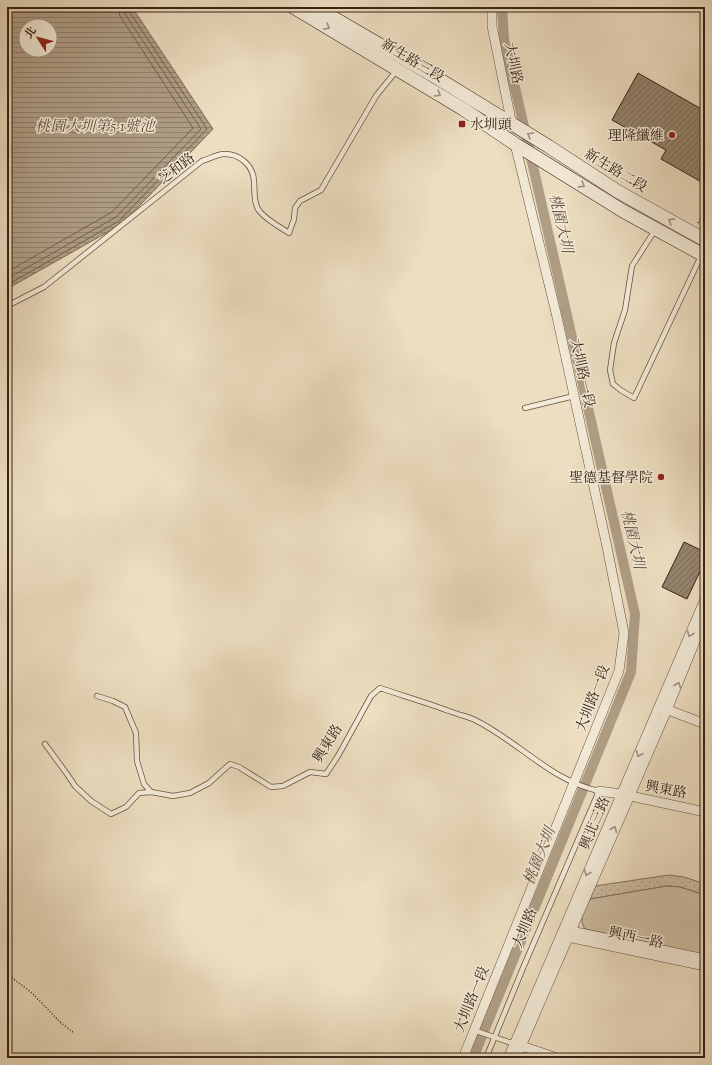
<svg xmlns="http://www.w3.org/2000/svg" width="712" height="1065" viewBox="0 0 712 1065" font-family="'Sorts Mill Goudy','Noto Serif TC',serif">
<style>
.grass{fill:url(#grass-dots);stroke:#82705c}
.park{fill:#cebea4;stroke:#82705c}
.water{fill:url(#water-rules);stroke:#7f6d58;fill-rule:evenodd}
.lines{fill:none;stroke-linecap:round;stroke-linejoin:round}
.shore{stroke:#72604d;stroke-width:1}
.canal{stroke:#af9e86;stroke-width:10}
.building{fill:url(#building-hatch);stroke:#362314}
.service-casing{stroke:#64523f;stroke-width:6}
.minor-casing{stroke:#64523f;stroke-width:10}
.secondary-casing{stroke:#362314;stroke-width:14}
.path{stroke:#362314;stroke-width:1.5;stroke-dasharray:1 2;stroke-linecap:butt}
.service{stroke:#f3ead7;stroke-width:4.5}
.minor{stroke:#f3ead7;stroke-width:9}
.secondary{stroke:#f3ead7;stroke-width:13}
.oneway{stroke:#9e907f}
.poi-dot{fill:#8f2418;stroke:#f3ead7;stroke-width:1.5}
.labels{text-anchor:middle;stroke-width:3;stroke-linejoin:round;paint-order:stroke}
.street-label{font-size:14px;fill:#362314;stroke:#f3ead7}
.poi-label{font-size:14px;fill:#362314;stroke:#f3ead7;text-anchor:end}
.water-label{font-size:15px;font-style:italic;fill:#604e3c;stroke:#f3ead7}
</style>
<defs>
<pattern id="grass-dots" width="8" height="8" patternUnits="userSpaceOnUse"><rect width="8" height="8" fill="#cebea4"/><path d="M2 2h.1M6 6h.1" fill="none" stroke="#b2a38c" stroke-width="1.8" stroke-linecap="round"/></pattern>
<pattern id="water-rules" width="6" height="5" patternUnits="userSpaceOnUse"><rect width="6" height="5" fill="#af9e86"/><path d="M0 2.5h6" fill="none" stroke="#8f806c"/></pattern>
<pattern id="building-hatch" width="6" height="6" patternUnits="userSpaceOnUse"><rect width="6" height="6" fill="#95846e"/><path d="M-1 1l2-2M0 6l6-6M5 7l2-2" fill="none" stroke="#7a6c59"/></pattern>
</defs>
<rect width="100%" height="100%" fill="#eddec1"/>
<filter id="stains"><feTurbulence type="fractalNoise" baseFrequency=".005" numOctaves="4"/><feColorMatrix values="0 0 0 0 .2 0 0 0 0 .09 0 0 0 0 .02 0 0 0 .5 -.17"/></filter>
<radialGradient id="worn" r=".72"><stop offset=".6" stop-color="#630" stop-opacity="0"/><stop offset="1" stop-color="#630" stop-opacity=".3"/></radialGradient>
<polygon class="grass" points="669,875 684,877 705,884 705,895 680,887 667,886 590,899 595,886"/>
<path class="park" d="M667 886 680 887 705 895V955L585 929C578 918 585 910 590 899Z"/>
<path class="water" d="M7 7H132L213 129 122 224 7 289ZM26 26H50V50H26Z"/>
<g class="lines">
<g class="shore">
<polyline points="7,272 112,212 193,128 120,16 118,7"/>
<polyline points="7,279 116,217 201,129 125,14 124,7"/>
<polyline points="7,285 119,221 207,129 129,11 129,7"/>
</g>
<polyline class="canal" points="473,1058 631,672 635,614 504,39 502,7"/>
</g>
<g class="building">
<polygon points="638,73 705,111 705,184 661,159 666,150 612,120"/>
<polygon points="684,542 705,552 705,561 687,599 662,587"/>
</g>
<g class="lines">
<defs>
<g id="service">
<polyline points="655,230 632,266 625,310 614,343 610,370 613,384 622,391 634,398 701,256"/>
<path d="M7 306 44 287 202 161C209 159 216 155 223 154 239 153 253 165 254 181 255 191 253 200 258 209 263 218 280 227 289 233L294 219 295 208 300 201 321 190 376 96 397 70"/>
<polyline points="525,408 574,396"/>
<polyline points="97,696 113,701 125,707 136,733 137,761 144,784 151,792"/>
<path d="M45 744 67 774 75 786 91 801 111 814 126 807 139 793 151 792 173 796 190 793 209 783 230 764 239 767 271 787 283 786 310 772 326 774 338 756 371 696 380 688C404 696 428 703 452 712 460 715 468 717 475 720 518 741 551 781 599 791L523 968 486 1058"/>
<polyline points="473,1030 515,1044"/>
</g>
<g id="minor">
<polyline points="492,7 492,26 512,125"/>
<polyline points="663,708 705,724"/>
<polyline points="599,791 621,794 705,812"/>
<polyline points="566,931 571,931 705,959"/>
<polyline points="565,934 568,937 705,966"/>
<polyline points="516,1044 557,1058"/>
<polyline points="463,1058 619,671 624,633 607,547 557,317 515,144"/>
<polyline points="508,1058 520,1031 705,599"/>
<polyline points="516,1058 667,710 705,617"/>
</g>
<g id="secondary">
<polyline points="293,7 463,109 515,144 623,211 705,256"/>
<polyline points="315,7 437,78 548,146 617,191 705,240"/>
</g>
</defs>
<use href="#service" class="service-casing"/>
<use href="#minor" class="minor-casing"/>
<use href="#secondary" class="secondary-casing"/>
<g class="path">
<polyline points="698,223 705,211"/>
<polyline points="7,974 32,993 60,1022 74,1033"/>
</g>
<use href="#service" class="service"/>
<use href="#minor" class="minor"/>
<use href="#secondary" class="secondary"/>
</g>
<defs><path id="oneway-chevron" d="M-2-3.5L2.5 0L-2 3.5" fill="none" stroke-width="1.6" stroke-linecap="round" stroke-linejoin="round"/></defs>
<g class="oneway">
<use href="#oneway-chevron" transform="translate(327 27) rotate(31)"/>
<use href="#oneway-chevron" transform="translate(438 94) rotate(31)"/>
<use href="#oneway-chevron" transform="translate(530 135) rotate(-149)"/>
<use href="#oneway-chevron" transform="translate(582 185) rotate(32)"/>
<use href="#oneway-chevron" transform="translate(671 221) rotate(-151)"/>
<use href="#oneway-chevron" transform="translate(690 634) rotate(112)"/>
<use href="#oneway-chevron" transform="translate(678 685) rotate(-68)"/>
<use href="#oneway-chevron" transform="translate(639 754) rotate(114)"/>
<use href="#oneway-chevron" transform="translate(614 829) rotate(-67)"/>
<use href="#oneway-chevron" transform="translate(587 873) rotate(113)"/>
</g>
<g class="poi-dot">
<rect x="458" y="120" width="8" height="8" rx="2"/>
<circle cx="672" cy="135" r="4"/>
<circle cx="661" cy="477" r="4"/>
</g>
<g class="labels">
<g class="street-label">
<text transform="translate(413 60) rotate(31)" y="5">新生路三段</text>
<text transform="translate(514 63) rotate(78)" y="5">大圳路</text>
<text transform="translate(176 168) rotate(-37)" y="5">芝和路</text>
<text transform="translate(616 170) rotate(31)" y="5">新生路二段</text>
<text transform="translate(583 373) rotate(78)" y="5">大圳路一段</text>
<text transform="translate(592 698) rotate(-69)" y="5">大圳路一段</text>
<text transform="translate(327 743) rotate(-58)" y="5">興東路</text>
<text transform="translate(666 789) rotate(11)" y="5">興東路</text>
<text transform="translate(594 823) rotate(-67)" y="5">興北三路</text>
<text transform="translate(524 928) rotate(-67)" y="5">大圳路</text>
<text transform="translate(636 937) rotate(12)" y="5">興西一路</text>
<text transform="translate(471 999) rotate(-68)" y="5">大圳路一段</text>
</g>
<g class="poi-label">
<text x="470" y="129" text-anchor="start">水圳頭</text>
<text x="664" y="140">理隆纖維</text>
<text x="653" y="482">聖德基督學院</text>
</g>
<g class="water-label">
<text x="95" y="131">桃園大圳第5-1號池</text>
<text transform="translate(561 223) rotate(77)" y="5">桃園大圳</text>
<text transform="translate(633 539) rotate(77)" y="5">桃園大圳</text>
<text transform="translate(539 856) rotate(-68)" y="5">桃園大圳</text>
</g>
</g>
<rect width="712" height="1065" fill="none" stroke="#eddec1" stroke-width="24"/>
<rect x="8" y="8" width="696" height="1049" fill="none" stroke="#362314" stroke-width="2"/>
<rect x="12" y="12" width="688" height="1041" fill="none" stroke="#362314"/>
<g transform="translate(38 38) rotate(306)"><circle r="19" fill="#f3ead7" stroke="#a79a89"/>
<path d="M0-3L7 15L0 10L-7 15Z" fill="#8f2418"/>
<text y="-6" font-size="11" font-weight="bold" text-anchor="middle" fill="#362314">北</text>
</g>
<rect width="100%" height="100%" filter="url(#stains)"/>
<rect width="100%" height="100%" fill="url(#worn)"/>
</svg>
